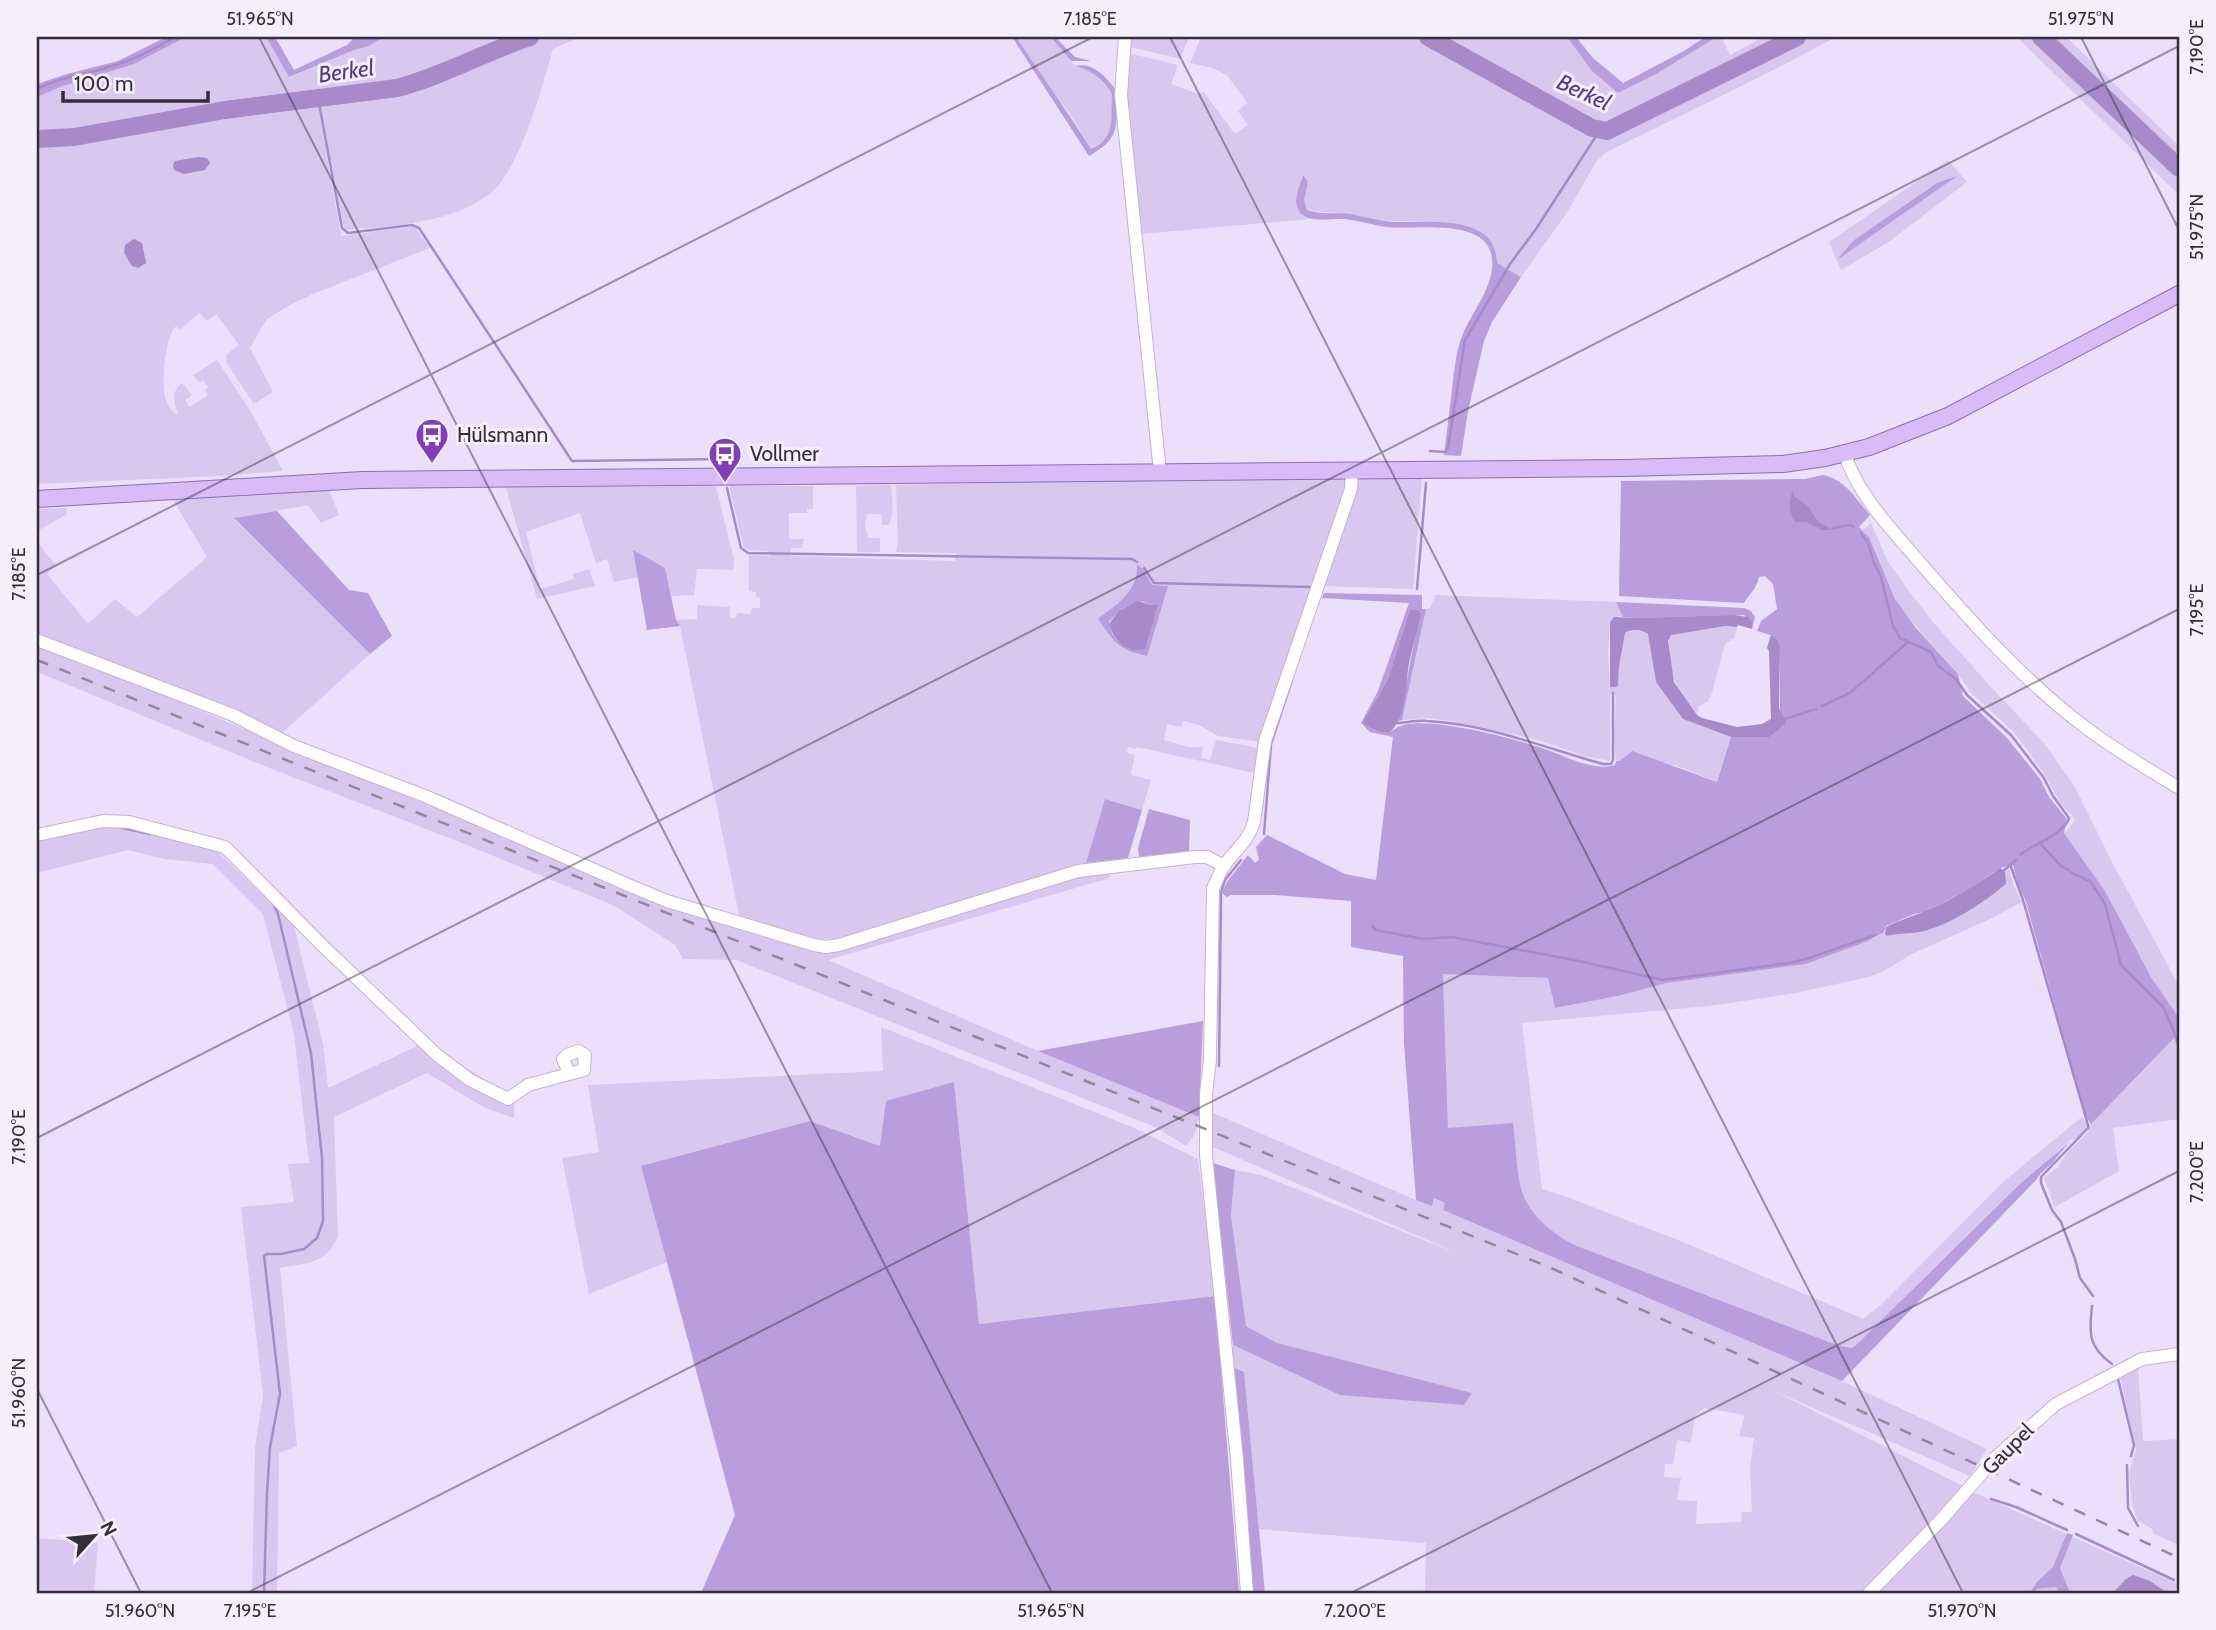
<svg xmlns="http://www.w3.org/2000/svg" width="2216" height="1630" viewBox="0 0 2216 1630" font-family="Cabin,sans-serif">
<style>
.green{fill:#dac7f0;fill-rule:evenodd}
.forest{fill:#ba9ddb;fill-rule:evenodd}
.water{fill:#a78ac7}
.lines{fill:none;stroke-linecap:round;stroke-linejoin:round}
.stream{stroke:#a78ac7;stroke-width:2.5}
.river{stroke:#a78ac7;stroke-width:18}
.minor-casing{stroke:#c0b4cf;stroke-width:14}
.major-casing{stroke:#8e6db0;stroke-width:18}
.minor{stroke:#fff;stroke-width:12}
.major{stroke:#d9bcf6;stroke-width:16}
.rail{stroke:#90879b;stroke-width:2.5;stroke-dasharray:12 12;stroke-linecap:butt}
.ticks{fill:none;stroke:#332e39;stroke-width:2;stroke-opacity:0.45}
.labels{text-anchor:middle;stroke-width:6;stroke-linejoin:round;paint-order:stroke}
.poi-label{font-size:21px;fill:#332e39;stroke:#f5f0fb;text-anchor:start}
.street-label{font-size:21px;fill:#332e39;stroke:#f5f0fb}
.water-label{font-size:23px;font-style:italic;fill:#5e3781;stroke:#f5f0fb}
.neatline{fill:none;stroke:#332e39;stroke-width:2.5}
.ticks-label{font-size:18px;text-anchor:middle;fill:#332e39}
</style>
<rect width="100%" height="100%" fill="#ebdffb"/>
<g class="green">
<path d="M186 37H266L290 77 354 50 369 46 383 37H520C478 51 440 76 397 87L225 108 75 136 37 138V97L60 87 134 64Z"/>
<path d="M540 37H580L553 49C542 87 520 172 488 195 449 224 394 225 348 230L344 228 319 99C353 95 390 94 422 83 462 69 500 50 540 37Z"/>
<polygon points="1016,37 1051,37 1075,66 1084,68 1099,77 1112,94 1111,130 1107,139 1091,149 1069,112 1056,96"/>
<polygon points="1130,37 1189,37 1180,59 1130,47"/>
<path d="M1201 37H1421L1592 129 1607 133 1800 37H1836C1761 78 1683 114 1605 153L1596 162 1566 214 1521 277 1497 263V257L1481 231 1466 225 1449 222 1380 221 1353 215 1307 210 1304 200 1308 182 1302 176 1296 199 1303 216 1309 219 1140 234 1126 97 1129 56 1132 54 1178 65 1171 84 1198 94 1203 91 1235 134 1248 125 1238 111 1247 103 1227 75 1212 68 1190 63Z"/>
<polygon points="1433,37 1567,37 1592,71 1618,93 1656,74 1717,37 1721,37 1730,55 1763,37 1790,37 1607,130 1591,125"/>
<polygon points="2017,37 2037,37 2179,172 2179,195"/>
<polygon points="2051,37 2066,37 2179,146 2179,159"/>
<path d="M317 99 341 236 413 227 417 230 430 248 313 294 288 306 267 319 250 348 273 392 254 404 226 362 227 354 239 345 216 314 207 321 199 313 181 329 175 327C165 338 160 388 167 403 169 408 173 412 178 415 174 401 170 393 182 383L192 395 185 400 190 407 208 395 205 390 208 387 203 380 199 382 193 375 217 360 251 412 283 471 220 476 37 484V141L75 138 224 112Z"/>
<polygon points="1948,160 1967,182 1890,241 1841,270 1829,242"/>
<path d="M1349 475 1260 742 1218 736 1199 725 1183 721 1181 727 1167 724 1164 740C1178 743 1189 750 1203 746L1201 758 1210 760 1216 740 1259 748 1255 773 1137 747 1136 749 1128 747 1127 753 1135 755 1131 775 1151 780 1142 810 1105 799 1086 863 840 938C806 943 771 925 739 915L680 626 676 620 697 619V605L730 607V618H736L737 613 751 614 752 608H760V598L756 597V592L749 591V555L769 556V551L748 550 744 548 729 486H813V509H807V513H789V539H804L802 548H791V556L955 561 956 553 896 552 898 543 896 485Z"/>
<polygon points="1359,475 1422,476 1413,589 1321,586"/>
<polygon points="505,484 583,487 716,486 734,560 733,570 697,569 694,595 671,596 665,568 633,551 638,577 614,582 607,559 596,563 580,513 526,532 540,589 574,579 573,574 589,569 595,586 537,599"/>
<path d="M891 485C892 498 895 515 888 525H882L881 514H867L865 524 868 538H880V552H857L856 486Z"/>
<polygon points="328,486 339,515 321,523 308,505 234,519 370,654 282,733 37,635 37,542 56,565 47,574 88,624 115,599 137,617 207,557 172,498"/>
<polygon points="67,508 66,515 37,531 37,509"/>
<polygon points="1871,523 1888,562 1912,595 1933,622 1990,686 2044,743 2075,787 2112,862 2179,986 2179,1018 2151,977 2105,891 2064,833 2072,825 2075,819 2061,804 2045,775 2014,732 1972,694 1958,674 1907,616 1895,599 1869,537 1863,530"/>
<polygon points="1436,595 1616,602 1623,617 1619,616 1610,622 1608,654 1610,687 1618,685 1619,666 1625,633 1636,630 1648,634 1674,706 1683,719 1731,737 1717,782 1675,765 1616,761 1614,738 1616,697 1613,693 1610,695 1610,761 1584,756 1538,740 1457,722 1428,718 1402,720 1426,609 1430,608"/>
<path d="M1725 626 1737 627 1734 638 1725 644 1711 696 1707 702 1699 706 1697 715C1678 691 1665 669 1669 637L1671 634Z"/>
<polygon points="37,643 667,904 846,947 1086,875 1108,872 1110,878 828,960 1038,1051 1199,1117 1195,1134 1186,1146 1155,1127 736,960 683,959 675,945 615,906 457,841 267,767 37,672"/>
<path d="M124 822 202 840 219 853 294 926 323 1044 328 1088 428 1041C455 1061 483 1080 514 1095V1118L485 1108 427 1073 334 1117 338 1237C323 1266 308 1262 280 1268L297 1446 279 1453 277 1593H252L255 1448 263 1395 241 1207 294 1202 288 1164 309 1163 294 1034 263 914 213 864 165 859 128 850 37 873V837Z"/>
<path d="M2009 868 2014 886 2022 902 1988 920 1912 954 1882 972 1868 977 1796 993 1709 1006 1522 1023 1542 1189 1567 1197 1688 1244 1863 1319 1882 1304 2004 1181 2082 1117 2088 1126 2174 1038 2179 1054V1119L2113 1128 2119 1171 2055 1207 2044 1178 2057 1168 2067 1153 2089 1131 2087 1127 2075 1140 2071 1139 2022 1182 1855 1346 1851 1348 1837 1345 1577 1246C1554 1235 1528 1215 1521 1188 1516 1168 1516 1144 1513 1123L1448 1129 1443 974 1549 978 1556 1008 1618 996 1667 983 1806 964 1875 938 1884 932 1887 936C1898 933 1909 934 1920 931 1950 925 1983 904 2006 884L2004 874Z"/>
<polygon points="881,1027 1132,1127 1198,1159 1215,1296 979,1324 954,1083 880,1146 810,1121 641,1166 667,1262 589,1294 562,1158 599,1152 588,1085 883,1071"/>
<path d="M1213 1113 1416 1200 1434 1198 1445 1203 1443 1210 1842 1381 1987 1449 1970 1476 1774 1391 1963 1486 1863 1593H1425L1426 1543 1259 1529 1244 1373 1232 1367 1233 1345 1341 1395 1277 1343 1246 1326 1231 1215 1235 1170 1261 1175 1464 1256 1213 1147ZM1704 1408 1745 1415 1739 1436 1754 1438 1750 1468 1752 1512H1742L1741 1522 1696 1524 1697 1501 1677 1500 1681 1478 1664 1477 1665 1464H1673L1677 1440 1691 1443 1695 1416Z"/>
<polygon points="2138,1367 2143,1441 2179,1439 2179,1545 2154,1534 2152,1529 2137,1520 2132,1504 2129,1472 2136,1450 2120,1377"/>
<polygon points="1973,1492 2178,1584 2174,1593 1878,1593"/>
<polygon points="37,1538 98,1543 94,1593 37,1593"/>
</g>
<g class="forest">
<polygon points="166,37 186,37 134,64 60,87 37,97 37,84 67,74 118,61"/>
<polygon points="266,37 275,37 294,70 347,45 355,37 383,37 369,46 354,50 289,77"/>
<path d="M1012 37H1016C1041 74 1067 111 1091 149 1117 138 1110 118 1112 94 1104 80 1092 70 1075 66 1094 62 1105 77 1116 90 1116 124 1123 137 1089 156Z"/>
<polygon points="1051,37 1055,37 1075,57 1091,61 1071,61"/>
<polygon points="1567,37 1576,37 1593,58 1623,83 1684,51 1705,37 1717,37 1656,74 1618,93 1592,71"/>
<path d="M1303 175 1308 182 1304 200 1307 210C1321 215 1337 212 1351 214 1365 217 1379 221 1394 222 1428 223 1496 212 1497 263L1521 277 1492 322 1484 341 1468 411 1461 456 1444 455C1447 430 1450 406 1453 381 1455 367 1456 352 1461 339 1470 312 1501 281 1490 250 1477 218 1414 230 1386 227 1372 225 1358 220 1344 219 1331 218 1306 224 1299 211 1292 200 1300 186 1303 175Z"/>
<polygon points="1957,176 1837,260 1853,241 1937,183"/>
<path d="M1823 475C1845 479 1856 499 1870 515L1859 527 1869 537 1895 599 1916 628 1958 674 1963 696 2007 738 2040 779 2049 797 2067 819 2064 833 2105 891 2151 977 2179 1018V1054L2174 1038 2091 1124 2086 1117 2025 899 2019 887 2013 865 2000 868 1969 889 1925 912 1914 914 1886 926 1884 932 1868 941 1806 964 1667 983 1618 996 1555 1008 1548 978 1443 974 1448 1128 1513 1123C1516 1144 1516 1168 1521 1188 1528 1215 1554 1235 1577 1246L1837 1345 1851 1348 1855 1346 2022 1182 2073 1139C2065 1146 2060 1154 2053 1162 2048 1168 2041 1171 2037 1179L1842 1381 1443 1210 1445 1203 1434 1198 1432 1206 1416 1200 1404 1044 1403 956 1351 947V901L1275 895H1231L1227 897 1222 893 1227 882 1248 855 1255 863 1259 860 1256 847 1267 835 1345 874 1376 880 1393 737 1370 732 1361 723 1378 691 1409 603 1322 598 1324 593 1422 595V609H1426L1402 720 1398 721C1407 687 1410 654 1420 619L1409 612 1388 679 1368 713 1364 724 1374 730 1389 733C1395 728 1401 725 1408 724 1439 719 1512 738 1542 748 1564 755 1592 772 1615 765L1616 761H1620L1632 751 1717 782 1731 737H1770L1780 728V646L1771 635 1757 631 1761 621 1777 609 1773 584 1765 576 1759 577C1755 592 1752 590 1744 603L1619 596 1621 481 1805 479Z"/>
<polygon points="277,511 349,590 368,593 392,636 370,654 234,518"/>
<polygon points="633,550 665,568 676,620 680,626 647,630"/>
<path d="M1137 565 1142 568 1152 585 1168 586 1147 656C1119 650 1114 642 1098 619 1117 604 1138 592 1137 565ZM1142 601 1151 605 1156 604 1129 649C1118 643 1110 635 1109 621L1123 608Z"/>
<polygon points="1616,602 1744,608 1751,611 1755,617 1753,624 1744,615 1636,618 1623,617"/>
<polygon points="1105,799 1142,810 1128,858 1086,863"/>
<polygon points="1149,809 1190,820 1189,851 1139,857 1138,848"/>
<polygon points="1203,1021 1199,1117 1038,1051"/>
<polygon points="954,1082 979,1324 1215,1296 1239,1593 701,1593 735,1515 641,1166 810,1121 880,1146 886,1101"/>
<polygon points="1213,1163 1235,1170 1231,1215 1246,1326 1277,1343 1472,1393 1464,1405 1340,1395 1233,1345"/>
<polygon points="1232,1367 1244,1372 1265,1593 1252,1593"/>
<polygon points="2067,1533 2073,1535 2060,1568 2070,1593 2059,1593 2056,1587 2037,1589 2035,1593 2030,1593 2037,1582 2053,1567"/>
</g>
<g class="water">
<polygon points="198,157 207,158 210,163 205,170 184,174 174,170 173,164 175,161"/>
<polygon points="134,239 142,243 146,263 138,268 132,266 124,253 125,245"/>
<path d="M1793 491 1794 496 1809 507 1818 522 1833 530H1822L1806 522H1795C1789 513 1788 500 1793 491Z"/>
<path d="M1137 601 1151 605 1158 604 1145 649C1126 654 1115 641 1109 624L1119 611Z"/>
<path d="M1412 610 1419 611 1421 614C1418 631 1412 647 1409 663 1405 685 1407 718 1389 733 1380 732 1372 730 1364 724V720L1388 679 1409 612Z"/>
<path d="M1734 615 1748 617 1753 624 1752 629 1738 625 1737 627 1725 626 1671 635 1668 641 1674 682 1697 715 1702 718 1737 727 1762 724 1771 719 1769 651 1767 648 1771 635 1778 641 1780 646 1779 708 1786 723 1770 737H1731L1683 719 1656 682 1648 634C1641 630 1633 628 1625 633L1619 666 1618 685 1616 687H1610V622L1614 617 1636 618Z"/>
<path d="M2000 868 2005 871 2006 884C1984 903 1948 926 1920 932 1909 934 1898 933 1887 936L1885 934 1886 927C1899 920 1914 916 1928 910 1953 899 1978 884 2000 868Z"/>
<polygon points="2133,1575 2150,1581 2167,1593 2113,1593 2126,1579"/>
</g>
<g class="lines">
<g class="stream">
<path d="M37 89C61 76 90 74 115 65 136 59 156 48 175 37"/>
<polyline points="318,98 342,228 348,233 412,225 419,228 572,461 726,459"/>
<polyline points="1430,451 1445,452 1448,448 1465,340 1510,264 1536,229 1600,130"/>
<polyline points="727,488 741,548 748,553 1132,559 1137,562"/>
<polyline points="1833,528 1850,525 1854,527"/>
<path d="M1861 533 1868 543 1874 563 1881 577 1893 626 1900 638 1931 652 1938 666 1956 679 1967 695 2011 735 2044 778 2053 796 2069 818C2066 832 2034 845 2021 854"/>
<polyline points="1144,568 1154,583 1312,587"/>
<polyline points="1417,589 1426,483"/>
<polyline points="1822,706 1850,693 1908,642"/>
<polyline points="1785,719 1816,709"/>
<path d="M1395 723C1405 723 1416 720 1427 721 1488 724 1545 748 1603 764H1611L1613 760V693"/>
<polyline points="122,828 150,834"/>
<polyline points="1264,834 1271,744 1292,680"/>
<polyline points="2039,842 2060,865 2076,875 2090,881 2105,904 2121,965 2164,1008 2179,1044"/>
<polyline points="2010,864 2023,900 2088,1125 2088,1128 2041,1177 2041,1183 2052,1210 2061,1222 2075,1259 2080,1278 2093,1296"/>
<polyline points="2001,873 2016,860"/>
<polyline points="1372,926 1376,930 1423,939 1452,937 1579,961 1663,980 1789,963 1806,959 1875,935"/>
<polyline points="1219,1066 1221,893 1225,880 1241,860"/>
<path d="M2092 1306C2089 1333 2088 1347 2112 1364"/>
<polyline points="2118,1379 2134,1445 2131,1456"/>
<polyline points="2127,1465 2128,1508 2138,1526"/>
<polyline points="1991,1499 2016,1507 2067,1530"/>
<polyline points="2076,1534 2174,1580"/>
<polyline points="264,1593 267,1493 270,1447 280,1394 264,1256 267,1254 281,1254 304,1249 317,1238 323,1221 322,1158 311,1053 278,914 273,903"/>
</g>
<g class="river">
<polyline points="1428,37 1592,128 1607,131 1797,37"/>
<polyline points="2041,37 2179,168"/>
<path d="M37 139 74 137 225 110 397 88C443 76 485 52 530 37"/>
</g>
<defs>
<g id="minor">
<polyline points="1125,37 1121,95 1160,472"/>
<path d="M1845 454C1856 492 1891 529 1916 558 1969 619 2021 679 2085 727 2115 750 2148 769 2179 788"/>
<polyline points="37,640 233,715 294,746 425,796 633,887 667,901 814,945 826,947 839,945 1078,871 1195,857 1207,857 1224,866"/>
<polyline points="37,835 103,821 129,822 225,847 324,947 437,1055 470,1080 508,1099 528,1085 584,1070 585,1055 578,1051 567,1055 563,1059 569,1073"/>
<path d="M1247 1593 1237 1459 1206 1155V1094L1210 1060 1213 888C1217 881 1219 873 1224 866 1235 849 1247 844 1254 822L1265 741 1351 489 1352 471"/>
<polyline points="1869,1593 1941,1520 1996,1457 2056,1404 2142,1359 2179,1354"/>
</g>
<polyline id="major" points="37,499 363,480 1624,468 1783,464 1825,458 1869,447 1948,416 2179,294"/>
</defs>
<use href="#minor" class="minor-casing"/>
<use href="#major" class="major-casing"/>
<use href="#minor" class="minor"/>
<use href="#major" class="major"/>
<polyline class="rail" points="37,660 1549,1267 2179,1558"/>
</g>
<path class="ticks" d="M259 37 1052 1593M1170 37 1963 1593M2081 37 2179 230M37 575 1093 37M37 1138 2179 46M37 1389 141 1593M247 1593 2179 609M1351 1593 2179 1171"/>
<defs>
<symbol id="bus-pin" viewBox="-11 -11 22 30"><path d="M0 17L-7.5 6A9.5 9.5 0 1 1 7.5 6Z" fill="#7f40b5" stroke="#f5f0fb"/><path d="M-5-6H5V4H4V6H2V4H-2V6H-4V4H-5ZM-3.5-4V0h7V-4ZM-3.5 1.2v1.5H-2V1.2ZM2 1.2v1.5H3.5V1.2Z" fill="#fff"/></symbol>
</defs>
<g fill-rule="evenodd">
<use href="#bus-pin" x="413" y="416" width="38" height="52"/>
<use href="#bus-pin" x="706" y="435" width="38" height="52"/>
</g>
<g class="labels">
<g class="poi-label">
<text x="457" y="442">Hülsmann</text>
<text x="750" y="461">Vollmer</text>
</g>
<g class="street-label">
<text transform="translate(2008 1449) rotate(-45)" y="7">Gaupel</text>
</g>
<g class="water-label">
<text transform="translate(346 71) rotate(-8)" y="8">Berkel</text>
<text transform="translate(1584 92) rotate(25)" y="8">Berkel</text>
</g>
</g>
<rect width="2216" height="1630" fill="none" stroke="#f5f0fb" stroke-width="77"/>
<g transform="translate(94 1536) rotate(63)" stroke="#f5f0fb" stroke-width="5" paint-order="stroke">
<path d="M0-5L12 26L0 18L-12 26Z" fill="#332e39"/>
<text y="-10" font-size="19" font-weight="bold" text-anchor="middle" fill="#332e39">N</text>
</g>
<path d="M63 91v10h145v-10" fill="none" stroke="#332e39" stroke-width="3.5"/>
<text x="74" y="91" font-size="21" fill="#332e39" stroke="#f5f0fb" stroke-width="5" paint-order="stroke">100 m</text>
<rect x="38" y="38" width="2140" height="1554" class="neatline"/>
<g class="ticks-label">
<text x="260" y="25">51.965°N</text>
<text x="1090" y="25">7.185°E</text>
<text x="2081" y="25">51.975°N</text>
<text transform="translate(2197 47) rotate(-90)" y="6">7.190°E</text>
<text transform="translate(2197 227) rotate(-90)" y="6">51.975°N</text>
<text transform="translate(19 574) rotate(-90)" y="6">7.185°E</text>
<text transform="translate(2197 610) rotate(-90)" y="6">7.195°E</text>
<text transform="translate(19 1137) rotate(-90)" y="6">7.190°E</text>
<text transform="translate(2197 1172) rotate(-90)" y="6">7.200°E</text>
<text transform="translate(19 1393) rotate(-90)" y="6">51.960°N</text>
<text x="140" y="1617">51.960°N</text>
<text x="250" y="1617">7.195°E</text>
<text x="1051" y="1617">51.965°N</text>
<text x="1355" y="1617">7.200°E</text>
<text x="1962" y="1617">51.970°N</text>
</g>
</svg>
